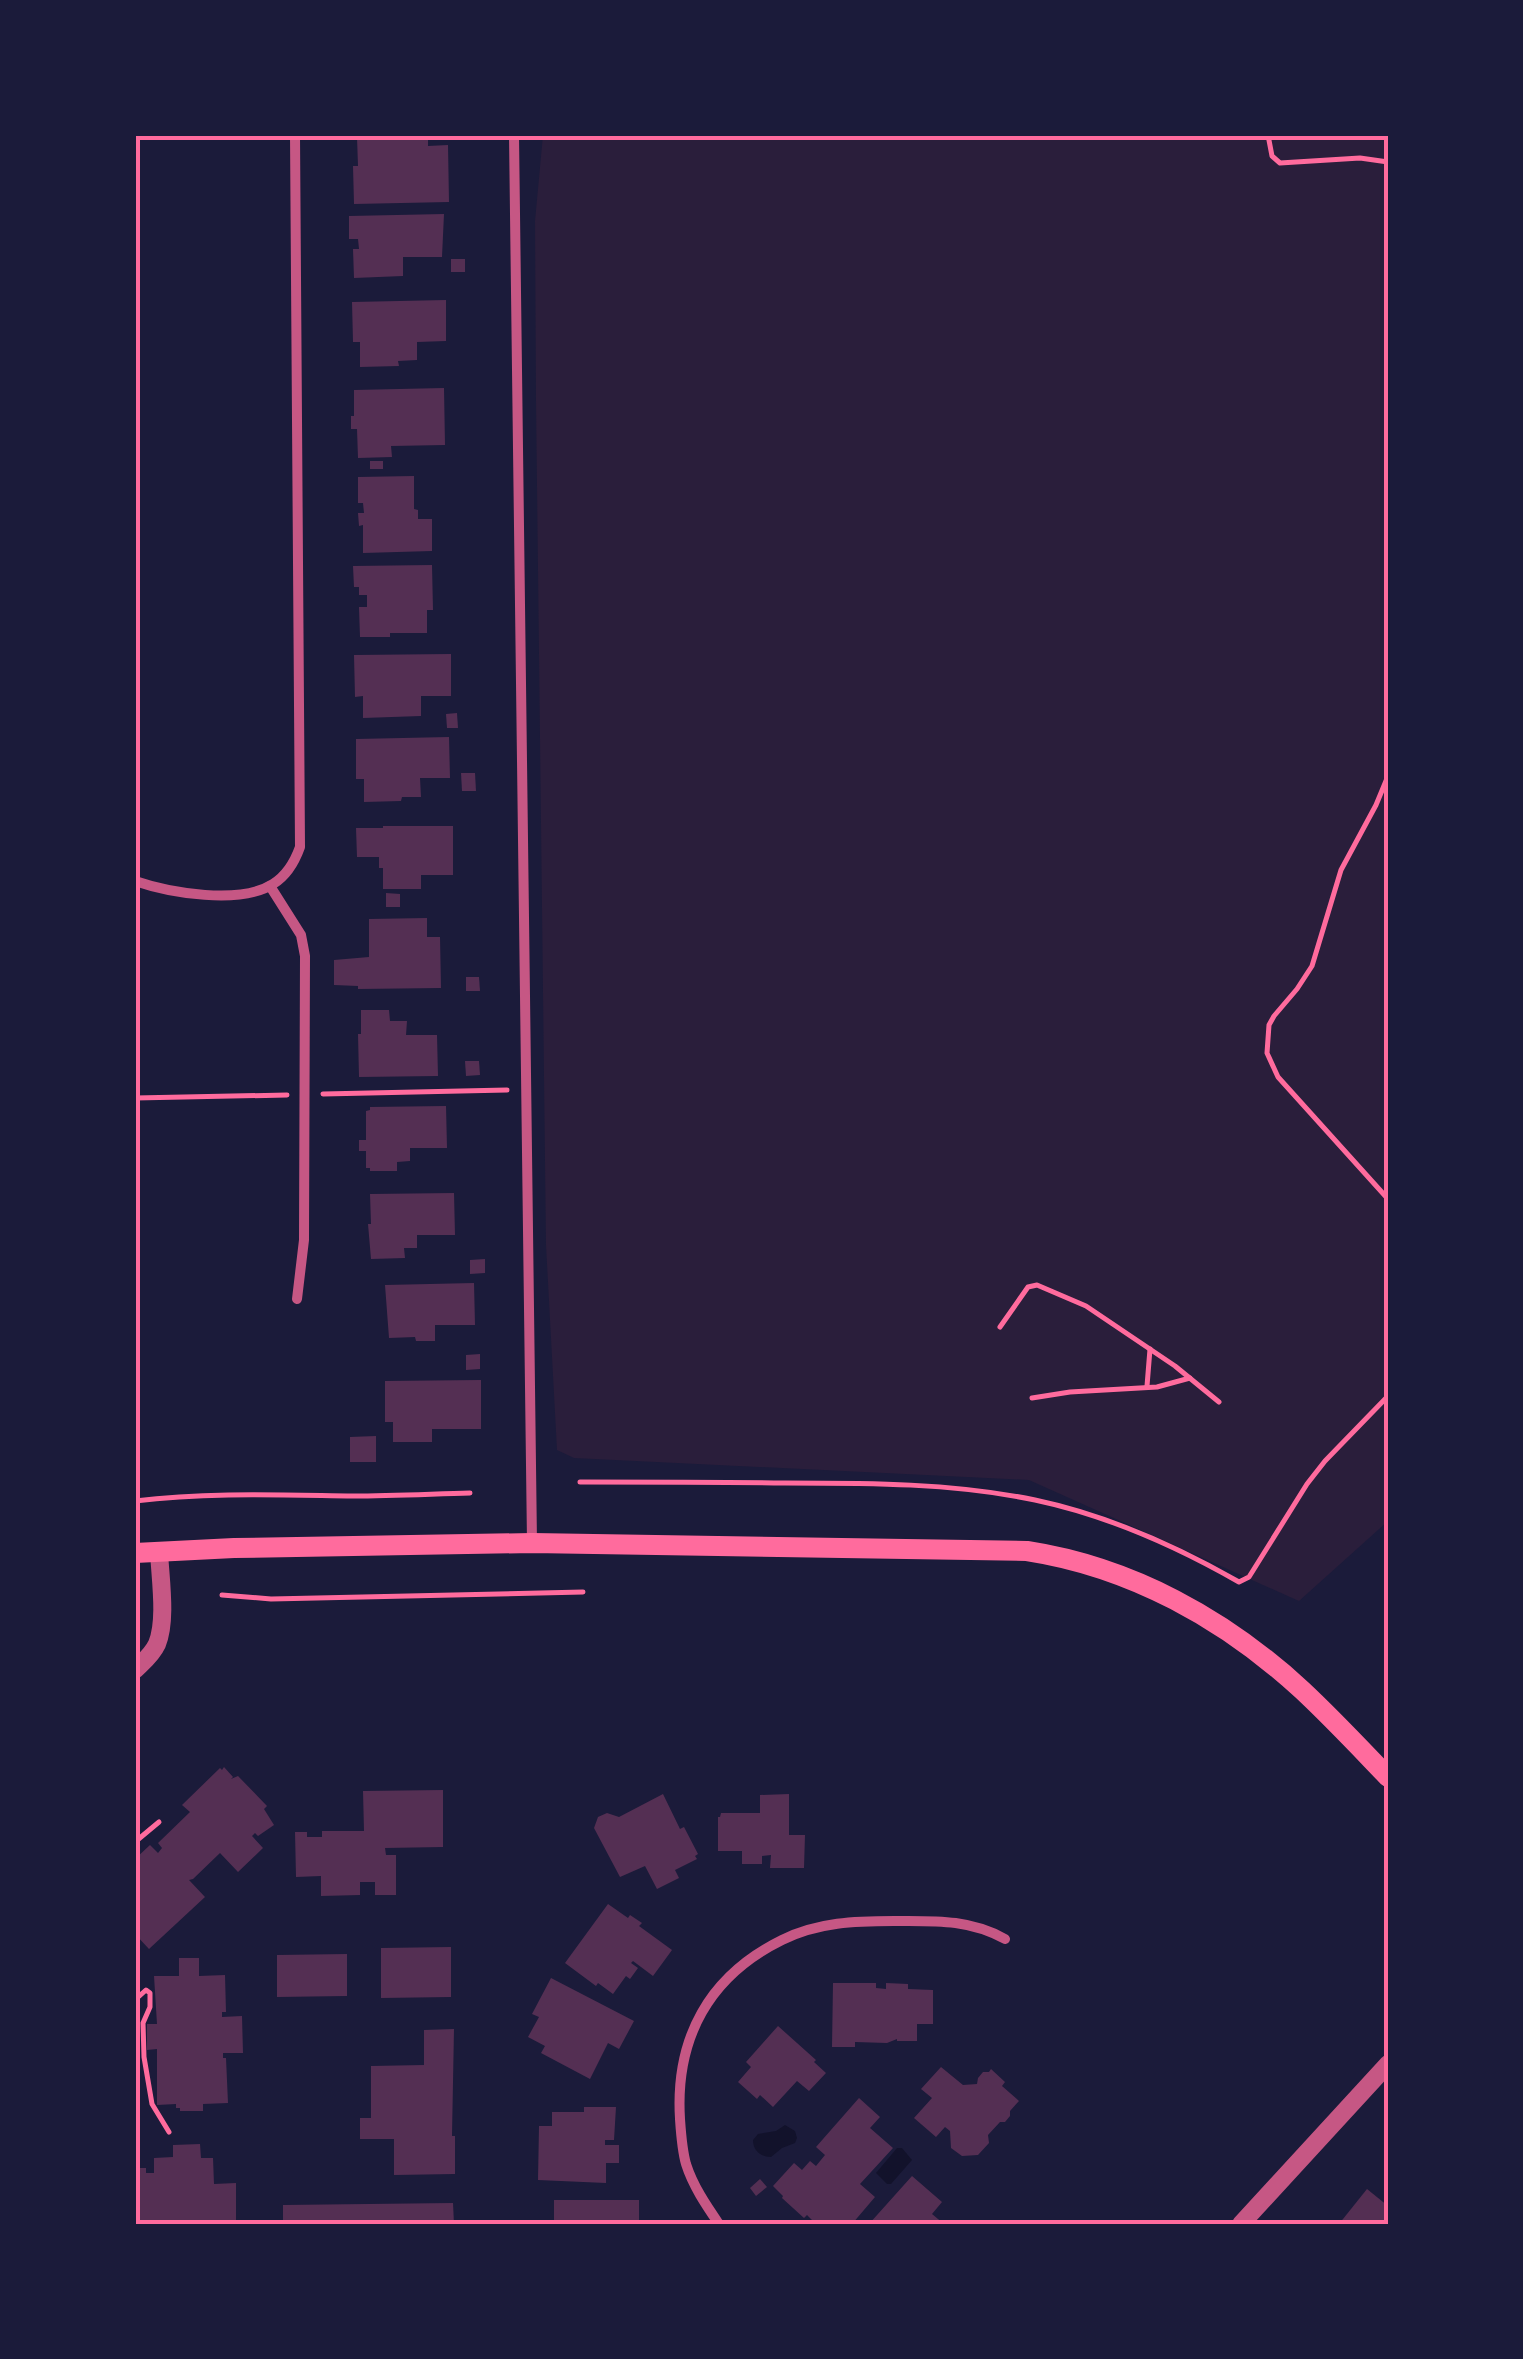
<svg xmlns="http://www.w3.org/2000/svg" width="1523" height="2359" viewBox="0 0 1523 2359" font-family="'Exo 2',sans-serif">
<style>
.green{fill:#2a1e3b}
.water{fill:#12122b}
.building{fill:#542f53}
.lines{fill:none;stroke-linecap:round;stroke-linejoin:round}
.path{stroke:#ff6b9d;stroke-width:5}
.minor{stroke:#c65784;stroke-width:10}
.tertiary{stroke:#c65784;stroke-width:18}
.secondary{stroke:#ff6b9d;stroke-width:20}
.neatline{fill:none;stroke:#ff6b9d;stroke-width:4}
</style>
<rect width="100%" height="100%" fill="#1b1b3a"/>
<polygon class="green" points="543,135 1388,135 1388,1521 1299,1601 1029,1480 574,1458 557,1450 546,1245 536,401 535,221"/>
<g class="water">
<path d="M785 2125 795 2131 797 2138 795 2143 782 2148 771 2157C760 2157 753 2150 753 2140L758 2134 776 2131Z"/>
<polygon points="897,2148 902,2148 912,2160 891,2184 887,2184 876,2173"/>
</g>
<g class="building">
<polygon points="428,136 428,146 448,145 449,202 354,204 353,166 358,166 357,137"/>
<polygon points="444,214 442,257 403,257 403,276 354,278 353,249 359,249 358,239 349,239 349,216"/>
<rect x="451" y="259" width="14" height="13"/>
<polygon points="446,300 446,341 417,342 417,360 398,361 399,366 360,367 360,342 353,342 352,302"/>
<polygon points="444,388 445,445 391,446 392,457 358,458 357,429 351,429 351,416 354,416 354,390"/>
<rect x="370" y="461" width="13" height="8"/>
<polygon points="414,476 414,509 418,510 418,519 432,519 432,551 363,553 363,525 359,526 358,513 364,513 363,503 358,503 358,477"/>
<polygon points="432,565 433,610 427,610 427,633 390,633 390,637 360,637 359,607 367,607 367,595 359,595 359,587 354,587 353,566"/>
<polygon points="451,654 451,696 421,696 421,716 363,718 363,696 355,697 354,655"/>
<polygon points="457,713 458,728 447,728 446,714"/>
<polygon points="449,737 450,778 420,778 421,797 402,797 401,801 364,802 364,779 356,779 356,739"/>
<polygon points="461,773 475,773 476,791 462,791"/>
<polygon points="383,826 453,826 453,875 421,875 421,889 383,889 383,868 379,868 379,857 357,857 356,828 383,828"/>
<polygon points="386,893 400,894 400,907 386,907"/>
<polygon points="427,918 427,937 440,937 441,988 358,989 358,986 334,985 334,960 369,957 369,919"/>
<polygon points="466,977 479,977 480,991 466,991"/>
<polygon points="361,1010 389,1010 390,1021 407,1021 406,1035 437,1035 438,1076 359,1077 358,1034 361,1034"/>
<polygon points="465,1061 479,1061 480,1075 466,1076"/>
<polygon points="446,1106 447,1148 410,1148 410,1161 397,1162 397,1171 370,1171 370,1168 366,1168 366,1151 359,1151 359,1140 366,1140 366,1111 370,1110 370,1107"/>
<polygon points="454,1193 455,1235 417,1235 417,1248 404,1248 405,1258 371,1259 368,1224 371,1224 370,1194"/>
<polygon points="485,1259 485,1273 470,1274 470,1260"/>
<polygon points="474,1283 475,1325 435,1325 435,1341 416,1341 415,1337 389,1338 385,1285"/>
<polygon points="480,1354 480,1369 466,1370 466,1355"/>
<polygon points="481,1380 481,1429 432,1429 432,1442 393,1442 393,1422 385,1422 385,1381"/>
<polygon points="376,1436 376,1462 350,1462 350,1437"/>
<polygon points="224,1767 233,1777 231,1779 238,1776 267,1806 264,1809 274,1825 258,1836 255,1833 252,1836 263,1848 238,1872 220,1853 193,1879 189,1880 205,1897 149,1949 135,1934 135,1859 150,1845 158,1853 162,1848 158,1843 190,1812 182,1805 220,1768 222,1770"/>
<polygon points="443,1790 443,1847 385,1848 386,1855 396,1855 396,1895 375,1895 375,1882 360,1882 360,1895 321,1896 321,1876 296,1877 295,1832 307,1832 307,1837 322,1837 322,1831 364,1831 363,1791"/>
<polygon points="663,1794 680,1829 684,1827 698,1854 695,1856 697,1859 675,1870 679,1878 657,1889 645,1866 620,1877 594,1828 598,1817 607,1813 619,1817"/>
<polygon points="789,1794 789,1835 805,1835 804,1868 770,1868 771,1855 762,1856 762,1864 742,1864 742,1851 718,1851 718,1817 720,1817 721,1813 760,1813 760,1795"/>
<polygon points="608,1904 628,1918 630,1915 642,1923 639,1926 672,1950 653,1976 633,1961 631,1963 638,1968 630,1979 626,1976 613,1994 598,1983 596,1986 565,1963"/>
<polygon points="451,1947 451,1997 381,1998 381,1948"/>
<polygon points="347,1954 347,1996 277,1997 277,1955"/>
<polygon points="179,1958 199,1958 199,1976 225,1975 226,2012 222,2012 222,2017 242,2016 243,2053 223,2053 223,2058 226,2058 228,2103 203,2104 203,2111 180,2111 180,2108 176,2108 176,2104 157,2105 157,2049 147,2050 147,2024 157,2024 154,1976 179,1976"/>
<polygon points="551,1978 634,2021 619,2049 608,2043 590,2079 541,2053 545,2046 528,2037 539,2017 532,2014"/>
<polygon points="833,1983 876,1983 876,1988 886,1989 886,1983 908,1984 908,1989 933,1990 933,2024 917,2024 917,2041 897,2041 897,2039 887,2043 855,2042 855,2047 832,2047"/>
<polygon points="778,2026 816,2060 814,2062 826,2073 809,2091 797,2081 773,2107 760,2095 757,2099 738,2082 751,2067 746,2062"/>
<polygon points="454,2029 452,2136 455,2136 455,2174 394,2175 394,2139 360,2139 360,2118 371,2118 371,2066 424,2065 424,2030"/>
<polygon points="941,2067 963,2085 977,2084 978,2078 983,2072 989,2072 991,2069 1005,2082 1002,2086 1019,2101 1010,2111 1010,2116 1005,2122 1000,2122 988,2135 989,2143 978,2155 962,2156 951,2148 950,2131 945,2127 936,2137 914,2118 932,2098 921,2089"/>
<polygon points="859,2098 880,2117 870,2128 893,2148 860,2184 875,2197 852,2224 827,2224 823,2221 816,2224 807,2215 804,2218 782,2198 783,2196 773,2186 794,2163 802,2170 810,2161 816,2166 825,2155 816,2147"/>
<polygon points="584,2107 616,2107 614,2140 605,2140 605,2145 619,2145 619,2163 606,2163 606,2183 538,2180 539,2126 552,2126 552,2112 584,2112"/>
<polygon points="200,2144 201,2158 213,2158 214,2184 236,2183 236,2224 135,2224 135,2168 146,2168 146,2173 154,2173 154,2158 173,2157 173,2145"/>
<polygon points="912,2176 942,2202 932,2214 944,2224 869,2224"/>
<polygon points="760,2179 767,2187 756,2196 750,2188"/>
<polygon points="1367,2189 1388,2206 1388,2224 1339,2224"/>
<rect x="554" y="2200" width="85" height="24"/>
<polygon points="453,2203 454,2224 283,2224 283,2205"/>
</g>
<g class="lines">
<g class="path">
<polyline points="1268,135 1272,156 1280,163 1360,158 1388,162"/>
<polyline points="1388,776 1376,805 1341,870 1312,966 1297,989 1274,1016 1269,1025 1267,1053 1278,1077 1388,1199"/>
<polyline points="323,1094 507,1090"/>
<polyline points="135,1098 287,1095"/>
<polyline points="1000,1327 1028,1287 1037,1285 1086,1306 1175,1366 1219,1402"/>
<polyline points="1147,1386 1150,1349"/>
<polyline points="1032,1398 1070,1392 1157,1387 1190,1378"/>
<path d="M580 1482C649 1482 717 1482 785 1483 868 1483 954 1483 1035 1500 1106 1515 1176 1546 1239 1582L1249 1577 1307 1484 1325 1461 1388 1396"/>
<path d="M135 1501C208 1492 280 1495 353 1496 392 1496 431 1494 470 1493"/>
<polyline points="222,1595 271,1599 583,1592"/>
<polyline points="135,1842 159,1822"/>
<polyline points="135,2036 137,2036 136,1999 146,1990 150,1993 150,2007 143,2023 144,2057 152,2104 169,2132"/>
</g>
<g class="minor">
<polyline points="514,135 532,1543"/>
<path d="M135 881C170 893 240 905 273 884 286 876 295 861 300 847L295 135"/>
<polyline points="270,886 301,935 305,956 304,1240 297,1299"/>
<path d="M719 2224C706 2205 693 2186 686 2164 682 2150 681 2134 680 2119 675 2038 709 1976 782 1940 818 1922 856 1921 894 1921 934 1921 969 1919 1005 1939"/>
</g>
<g class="tertiary">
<path d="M135 1670C143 1662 152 1655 157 1644 167 1620 160 1577 159 1551"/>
<polyline points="1241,2224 1388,2064"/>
</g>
<path class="secondary" d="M135 1553 234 1548 532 1543 1027 1551C1131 1567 1225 1619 1302 1690 1332 1718 1360 1748 1388 1777"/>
</g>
<rect width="1523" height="2359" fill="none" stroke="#1b1b3a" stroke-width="275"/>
<rect x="138" y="138" width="1248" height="2084" class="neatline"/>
</svg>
